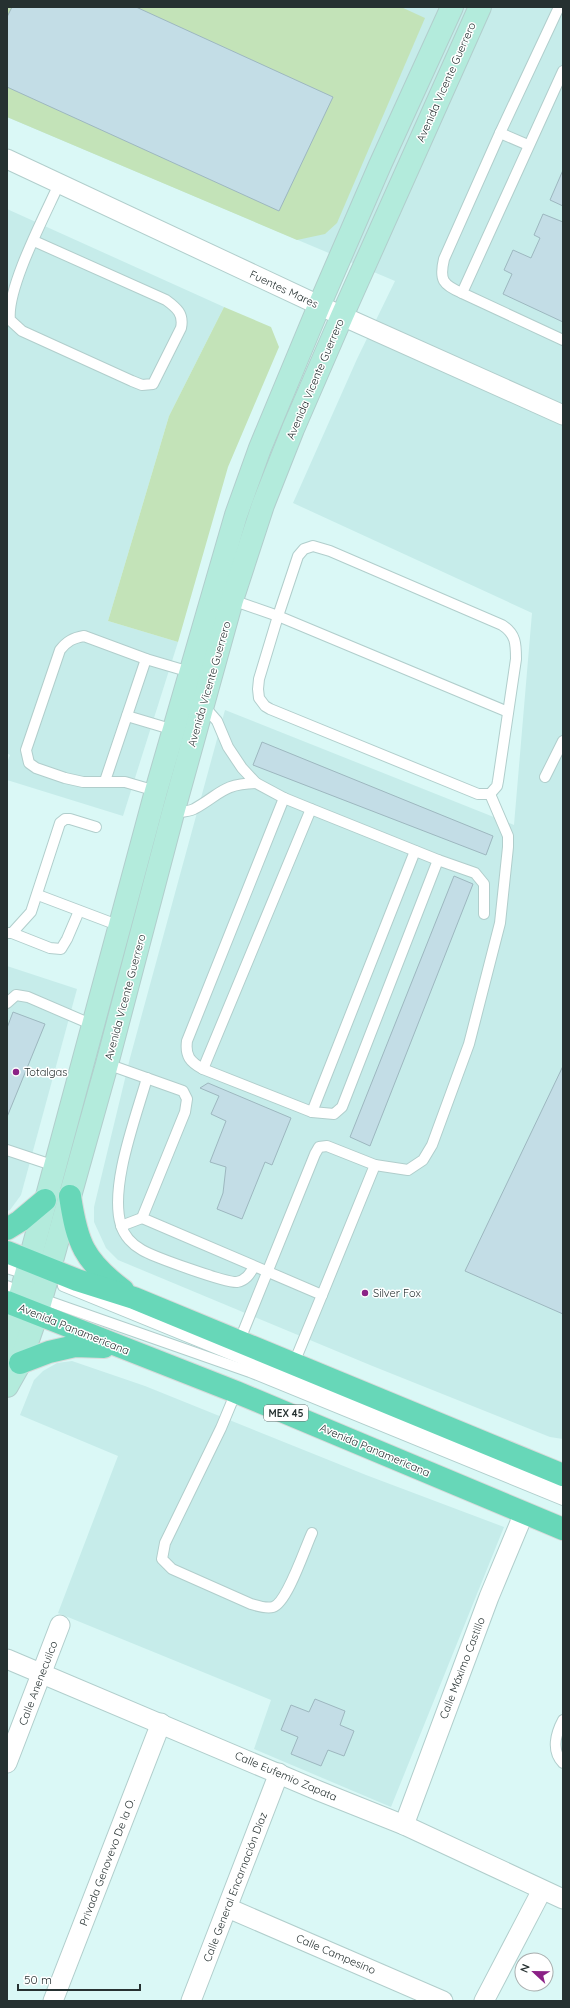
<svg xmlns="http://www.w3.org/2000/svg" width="570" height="2008" viewBox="0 0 570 2008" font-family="Quicksand,sans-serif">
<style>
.built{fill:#c6ecea}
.green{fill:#c3e3b8}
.building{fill:#c3dde6;stroke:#9db7bf}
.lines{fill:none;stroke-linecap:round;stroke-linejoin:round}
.lane-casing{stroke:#b1cecc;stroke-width:12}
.street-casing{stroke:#b1cecc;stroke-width:21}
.secondary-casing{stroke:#b1cecc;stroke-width:24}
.primary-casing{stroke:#d8dada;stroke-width:24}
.lane{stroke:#fff;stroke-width:10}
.street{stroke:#fff;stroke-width:19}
.secondary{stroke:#b3ebdc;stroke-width:22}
.primary{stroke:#67d7b8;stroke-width:22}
.poi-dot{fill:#8b2186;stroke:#fff;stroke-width:1.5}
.labels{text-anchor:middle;stroke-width:3;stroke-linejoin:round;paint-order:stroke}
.shield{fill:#fff;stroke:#676f6f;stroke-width:1}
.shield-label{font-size:10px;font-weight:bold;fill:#263131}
.street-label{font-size:11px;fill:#263131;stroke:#fff}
.poi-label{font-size:11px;fill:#263131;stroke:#fff;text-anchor:start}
</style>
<rect width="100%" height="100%" fill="#daf8f6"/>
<g class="built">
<polygon points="7,7 563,7 563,1439 550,1437 370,1365 118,1260 106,1248 94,1222 94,1207 130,1058 225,710 514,825 532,613 293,503 357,359 395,281 7,117"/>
<polygon points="7,209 224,307 169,416 108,621 178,642 123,816 7,780 7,763 10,755 7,753"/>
<polygon points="7,966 77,989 21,1195 10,1210 7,1211"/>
<polygon points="72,1361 145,1386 366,1475 504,1527 391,1807 254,1749 271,1700 58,1613 118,1456 20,1415 34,1380 43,1371 57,1363"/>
</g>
<g class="green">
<polygon points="7,7 401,7 425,18 337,223 325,234 297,240 7,117"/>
<polygon points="224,307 271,327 279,347 228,467 178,642 108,621 169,416"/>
</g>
<g class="building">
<polygon points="12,7 136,7 333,97 279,211 7,87 7,17"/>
<polygon points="563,170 563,206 550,200"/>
<polygon points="543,214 563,222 563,322 503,294 512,274 504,270 513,250 531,258 540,238 534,235"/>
<polygon points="262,742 493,836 486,855 253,765"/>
<polygon points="454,876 473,884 370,1146 350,1137"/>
<polygon points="13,1012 45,1024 7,1117 7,1028"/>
<polygon points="563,1066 563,1314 465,1271"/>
<polygon points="208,1083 291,1118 272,1165 265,1162 242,1219 217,1209 223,1193 226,1167 210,1162 226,1121 211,1114 219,1096 200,1088"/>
<polygon points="315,1699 345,1711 340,1725 354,1731 344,1756 328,1750 321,1766 291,1754 298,1737 281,1730 291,1705 309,1712"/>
</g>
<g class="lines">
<defs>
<g id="lane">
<polyline points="563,71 462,293 563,340"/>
<polyline points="500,133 528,145"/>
<path d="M34 241 166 300C177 308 184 314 181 328L153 384 142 385 132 381 22 331 10 320C6 289 45 215 59 184"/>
<path d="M462 293C443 285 439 280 444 259L500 133 559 7"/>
<path d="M313 546 330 551 502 625C516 634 516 644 516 659L498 781 497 786 490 794H478L270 709 265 706 259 698 258 689 259 679 278 616 298 556 304 549Z"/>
<polyline points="232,600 278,616 508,712"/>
<polyline points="203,705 217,721 228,747 242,768 256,783 284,798 311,809 438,860 475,873 484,884 484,914"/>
<polyline points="127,716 174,730"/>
<polyline points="545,777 563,741"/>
<polyline points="105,781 146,659"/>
<path d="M156 791 125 782H83L65 778 36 768 29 763 26 750 60 650C67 641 73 638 84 636L146 659 190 672"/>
<path d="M284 798 187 1041C185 1056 190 1062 203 1069L312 1112 334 1114 342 1107 438 860"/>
<path d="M173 813C179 812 188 812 194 809 221 794 222 784 256 783"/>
<polyline points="38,895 120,926"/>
<polyline points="7,933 12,933 31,912 60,823 65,819 70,819 96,827"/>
<polyline points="12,933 50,948 61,949 67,939 79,911"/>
<polyline points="7,1003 16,995 28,997 93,1025"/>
<polyline points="107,1064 183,1091 187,1099 185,1112 142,1218 322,1295 294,1363"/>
<polyline points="203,1069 311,809"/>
<path d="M147 1078C136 1117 109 1187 121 1225 124 1236 133 1245 142 1250 154 1257 226 1283 237 1282 246 1280 249 1275 254 1267"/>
<polyline points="312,1112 415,851"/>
<polyline points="7,1150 55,1166"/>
<polyline points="375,1165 408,1170 423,1160 432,1145 469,1044 500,923 508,847 508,836 490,794"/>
<polyline points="121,1226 142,1218"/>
<polyline points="7,1268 29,1275"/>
<polyline points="7,1286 24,1293"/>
<polyline points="63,1286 563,1490"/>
<polyline points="39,1298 250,1372 563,1500"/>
<polyline points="239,1342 315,1154 319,1147 327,1146 375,1165 322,1295"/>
<path d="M236 1392 221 1428 165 1543 162 1559 172 1569 251 1604C258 1606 266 1609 273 1607 287 1603 305 1548 312 1533"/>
<path d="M563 1720C556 1733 551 1751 563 1763"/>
</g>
<g id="street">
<polyline points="7,159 342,316 563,415"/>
<polyline points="7,1659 319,1791 404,1825 563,1899"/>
<polyline points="7,1763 60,1625"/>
<polyline points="404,1825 489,1597 524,1513"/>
<polyline points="228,1908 443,2001"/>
<polyline points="53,2001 161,1723"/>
<polyline points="191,2001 279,1773"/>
<polyline points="484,2001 542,1890"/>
</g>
<g id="secondary">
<polyline points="7,1355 11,1329 26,1274 156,791 236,515 260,448 319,306 380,165 452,7"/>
<polyline points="7,1386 20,1363 37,1314 107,1064 173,813 232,600 263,505 293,429 342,316 480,7"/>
</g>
<g id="primary">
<path d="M70 1196C77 1243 84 1261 123 1290"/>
<polyline points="7,1229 20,1221 45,1200"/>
<polyline points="7,1252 77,1280 134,1298 563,1475"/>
<polyline points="7,1302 236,1392 563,1529"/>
<polyline points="20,1363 49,1352 75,1346 104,1347"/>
</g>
</defs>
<use href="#lane" class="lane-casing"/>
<use href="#street" class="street-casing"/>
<use href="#secondary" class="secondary-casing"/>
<use href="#primary" class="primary-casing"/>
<use href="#lane" class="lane"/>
<use href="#street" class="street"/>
<use href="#secondary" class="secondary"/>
<use href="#primary" class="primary"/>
</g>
<g class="poi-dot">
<circle cx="16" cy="1072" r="4"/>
<circle cx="365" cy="1293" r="4"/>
</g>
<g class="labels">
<rect class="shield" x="264" y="1405" width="44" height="16" rx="3"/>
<g class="shield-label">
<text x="286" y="1417">MEX 45</text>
</g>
<g class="street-label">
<text transform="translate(446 82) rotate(-66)" y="4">Avenida Vicente Guerrero</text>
<text transform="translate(284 289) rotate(25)" y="4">Fuentes Mares</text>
<text transform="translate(315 379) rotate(-67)" y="4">Avenida Vicente Guerrero</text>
<text transform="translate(209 684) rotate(-74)" y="4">Avenida Vicente Guerrero</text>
<text transform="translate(125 997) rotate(-75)" y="4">Avenida Vicente Guerrero</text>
<text transform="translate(74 1329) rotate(22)" y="4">Avenida Panamericana</text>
<text transform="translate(375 1450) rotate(23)" y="4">Avenida Panamericana</text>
<text transform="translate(462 1668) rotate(-69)" y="4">Calle Máximo Castillo</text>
<text transform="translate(38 1683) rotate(-69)" y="4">Calle Anenecuilco</text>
<text transform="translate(286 1776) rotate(23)" y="4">Calle Eufemio Zapata</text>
<text transform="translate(107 1862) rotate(-69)" y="4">Privada Genovevo De la O.</text>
<text transform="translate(235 1887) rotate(-69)" y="4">Calle General Encarnación Díaz</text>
<text transform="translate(336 1954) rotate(23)" y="4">Calle Campesino</text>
</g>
<g class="poi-label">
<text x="24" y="1076">Totalgas</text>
<text x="373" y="1297">Silver Fox</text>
</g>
</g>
<rect width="570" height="2008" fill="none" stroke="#263131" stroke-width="16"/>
<g transform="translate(534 1972) rotate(292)"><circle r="19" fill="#ffffff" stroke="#a8adad"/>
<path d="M0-3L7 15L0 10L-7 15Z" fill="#8b2186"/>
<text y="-6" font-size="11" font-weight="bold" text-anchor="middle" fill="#263131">N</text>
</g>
<path d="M18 1984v6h122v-6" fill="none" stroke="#263131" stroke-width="2"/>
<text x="24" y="1984" font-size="12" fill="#263131" stroke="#ffffff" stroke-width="3" paint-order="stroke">50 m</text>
</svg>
